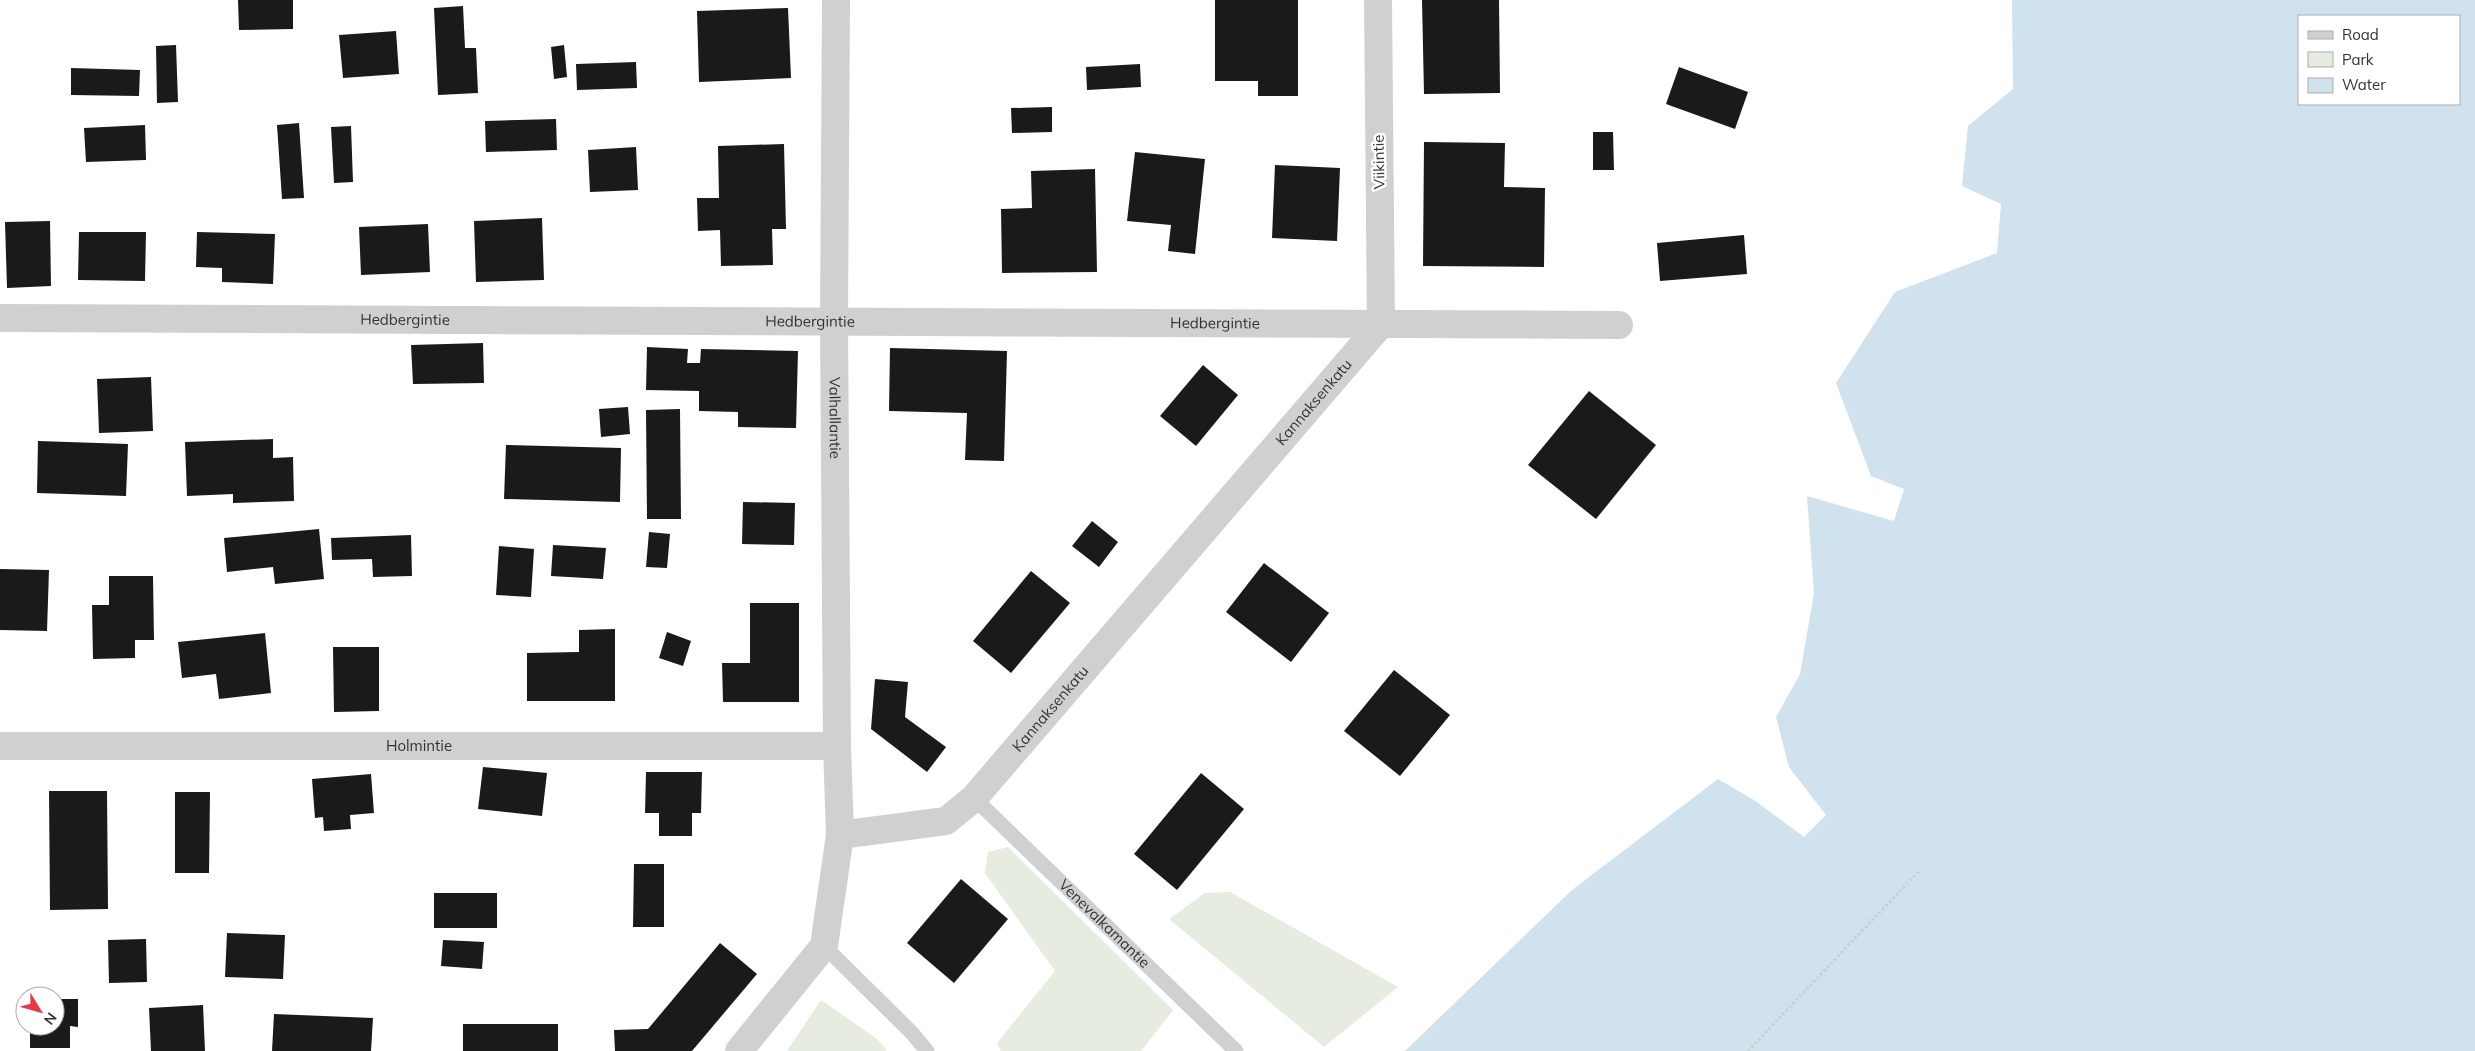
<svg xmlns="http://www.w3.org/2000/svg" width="2475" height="1051" viewBox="0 0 2475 1051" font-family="Mulish,sans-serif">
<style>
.green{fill:#e6ecdf}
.water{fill:#cfe2ee;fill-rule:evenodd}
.building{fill:#1a1a1a}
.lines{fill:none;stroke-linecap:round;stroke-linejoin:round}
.path{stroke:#cdcdcd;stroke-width:3;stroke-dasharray:2.5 2.5;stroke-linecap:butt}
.lane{stroke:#d0d0d0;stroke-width:15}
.street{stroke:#d0d0d0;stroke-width:28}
.labels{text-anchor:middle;stroke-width:5;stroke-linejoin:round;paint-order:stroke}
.street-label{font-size:15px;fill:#333;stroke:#fff}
</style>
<rect width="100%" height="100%" fill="#fff"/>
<g class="green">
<polygon points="1008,847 1173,1010 1141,1051 1001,1051 997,1043 1055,971 985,873 988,852"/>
<polygon points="1230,892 1398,987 1324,1047 1169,919 1205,893"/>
<polygon points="821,1000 877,1039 887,1051 787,1051"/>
</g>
<path class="water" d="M2012 0H2475V1051H1405L1572 890 1718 779 1754 800 1804 837 1826 815 1789 767 1776 717 1800 674 1814 594 1807 496 1894 521 1904 489 1871 476 1836 383 1895 292 1997 253 2001 204 1962 186 1968 126 2013 89ZM2299 16H2459V104H2299Z"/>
<g class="building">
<polygon points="238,0 293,0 293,29 239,30"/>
<polygon points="1215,0 1298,0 1298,96 1258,96 1258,81 1215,81"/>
<polygon points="1422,0 1499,0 1500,93 1424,94"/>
<polygon points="463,6 465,48 476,48 478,93 438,95 434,8"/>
<polygon points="788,8 791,78 699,82 697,11"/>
<polygon points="396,31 399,74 343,78 339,35"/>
<polygon points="176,45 178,102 157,103 156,46"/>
<polygon points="564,45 567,77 554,79 551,47"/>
<polygon points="636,62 637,88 577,90 576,64"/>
<polygon points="1140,64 1141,87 1087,90 1086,67"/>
<polygon points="1679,67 1748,92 1735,129 1666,104"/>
<polygon points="71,68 140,70 139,96 71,95"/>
<polygon points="1052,107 1052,132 1012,133 1011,108"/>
<polygon points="556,119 557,150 486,152 485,121"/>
<polygon points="299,123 304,198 282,199 277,125"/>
<polygon points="145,125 146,160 86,162 84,128"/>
<polygon points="351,126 353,182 334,183 331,127"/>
<polygon points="1593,132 1613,132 1614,170 1593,170"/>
<polygon points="1424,142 1505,143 1504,187 1545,188 1544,267 1423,266"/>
<polygon points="784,144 786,229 772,229 773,265 721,266 720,230 698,231 697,198 719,198 718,146"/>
<polygon points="636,147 638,190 590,192 588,150"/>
<polygon points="1135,152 1205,159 1195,254 1168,251 1171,225 1127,221"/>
<polygon points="1275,165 1340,168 1337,241 1272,238"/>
<polygon points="1095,169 1097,272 1002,273 1001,209 1032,208 1031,171"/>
<polygon points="542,218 544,280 476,282 474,221"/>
<polygon points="50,221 51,286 7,288 5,222"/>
<polygon points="428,224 430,272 361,275 359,227"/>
<polygon points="79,232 146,232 145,281 78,280"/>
<polygon points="197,232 275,234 273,284 222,282 222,268 196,267"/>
<polygon points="1744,235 1747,274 1660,281 1657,243"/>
<polygon points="483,343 484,383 413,384 411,345"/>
<polygon points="647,347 688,349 687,363 700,363 701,349 798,351 796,428 738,427 738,412 699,411 699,391 646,390"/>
<polygon points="890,348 1007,351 1004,461 965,460 967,413 889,411"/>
<polygon points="1203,365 1238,395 1196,446 1160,416"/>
<polygon points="151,377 153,431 99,433 97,379"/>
<polygon points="1589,391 1656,445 1596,519 1528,465"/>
<polygon points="628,407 630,434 601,437 599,409"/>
<polygon points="680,409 681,519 647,519 646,410"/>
<polygon points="273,439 273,458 293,457 294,501 233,503 233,494 187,496 185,442"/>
<polygon points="38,441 128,444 126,496 37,493"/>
<polygon points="506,445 621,448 620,502 504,499"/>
<polygon points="743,502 795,503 794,545 742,544"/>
<polygon points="1092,521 1118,542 1099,567 1072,546"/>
<polygon points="319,529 324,579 275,584 273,567 227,572 224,538"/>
<polygon points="649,532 670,534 667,568 646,567"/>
<polygon points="411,535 412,576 373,577 372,559 332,560 331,538"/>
<polygon points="553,545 606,548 603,579 551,576"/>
<polygon points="499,546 534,549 531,597 496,595"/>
<polygon points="1264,563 1329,613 1291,662 1226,612"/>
<polygon points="0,569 49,570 47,631 0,630"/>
<polygon points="1031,571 1070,603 1011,673 973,641"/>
<polygon points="109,576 153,576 154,640 135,640 135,658 93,659 92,605 109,605"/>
<polygon points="750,603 799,603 799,702 723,702 722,663 750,663"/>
<polygon points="615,629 615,701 527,701 527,653 579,652 579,630"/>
<polygon points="667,632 691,641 683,666 659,658"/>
<polygon points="265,633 271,693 219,699 216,674 182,678 178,642"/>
<polygon points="333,647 379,647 379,711 334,712"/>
<polygon points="1394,670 1450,715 1400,776 1344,731"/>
<polygon points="875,679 908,682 905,717 946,747 927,772 871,729"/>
<polygon points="483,767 547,773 542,816 478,809"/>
<polygon points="646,772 702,772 701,813 692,813 692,836 659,836 659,813 645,813"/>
<polygon points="1201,773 1244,809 1177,890 1134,854"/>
<polygon points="371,774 374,813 350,815 351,829 324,831 323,817 315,818 312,779"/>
<polygon points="49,791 107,791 108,909 50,910"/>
<polygon points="175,792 210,792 209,873 175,873"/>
<polygon points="634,864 664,864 664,927 633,927"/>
<polygon points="961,879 1008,919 954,983 907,943"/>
<rect x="434" y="893" width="63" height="35"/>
<polygon points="227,933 285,935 283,979 225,977"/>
<polygon points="146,939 147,982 109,983 108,940"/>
<polygon points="443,940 484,942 482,969 441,966"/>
<polygon points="720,943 757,974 692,1051 615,1051 614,1030 648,1029"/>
<polygon points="55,999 78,999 78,1027 70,1026 70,1048 30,1048 30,1026 55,1026"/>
<polygon points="203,1005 205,1051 151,1051 149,1008"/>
<polygon points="274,1014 373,1018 371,1051 272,1051"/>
<rect x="463" y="1024" width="95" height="27"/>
</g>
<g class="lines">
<polyline class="path" points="1748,1051 1919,871"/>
<g class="lane">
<path id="s1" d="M974 798 1236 1051"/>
<polyline points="824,946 912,1033 927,1051"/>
</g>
<g class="street">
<path id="s2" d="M836 0 834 321 837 746 840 835"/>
<path id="s3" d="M0 318 1619 325"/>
<path id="s4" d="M0 746H837"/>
<path id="s5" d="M739 1051 824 946 840 835 946 821 974 798 1381 324 1378 0"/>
</g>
</g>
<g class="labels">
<g class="street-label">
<text transform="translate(1379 162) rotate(-91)" y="5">Viikintie</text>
<text dy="5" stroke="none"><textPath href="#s3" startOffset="405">Hedbergintie</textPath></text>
<text dy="5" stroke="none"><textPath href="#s3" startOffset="810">Hedbergintie</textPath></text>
<text dy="5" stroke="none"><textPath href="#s3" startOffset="1215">Hedbergintie</textPath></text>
<text dy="5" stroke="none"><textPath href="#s5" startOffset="912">Kannaksenkatu</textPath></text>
<text dy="5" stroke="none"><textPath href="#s2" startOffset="418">Valhallantie</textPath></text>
<text dy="5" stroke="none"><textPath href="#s5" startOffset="508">Kannaksenkatu</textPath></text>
<text dy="5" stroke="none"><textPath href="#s4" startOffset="419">Holmintie</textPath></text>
<text dy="5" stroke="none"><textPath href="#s1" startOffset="181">Venevalkamantie</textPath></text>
</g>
</g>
<rect x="2298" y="15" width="162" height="90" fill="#ffffff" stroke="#adadad"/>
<rect x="2308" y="31" width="25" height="8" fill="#d0d0d0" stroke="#adadad"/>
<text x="2342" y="40" font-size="15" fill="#333333">Road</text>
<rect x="2308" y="52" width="25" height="15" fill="#e6ecdf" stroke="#adadad"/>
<text x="2342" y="65" font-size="15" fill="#333333">Park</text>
<rect x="2308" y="78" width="25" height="15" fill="#cfe2ee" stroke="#adadad"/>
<text x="2342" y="90" font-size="15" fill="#333333">Water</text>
<g transform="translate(40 1011) rotate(127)"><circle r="24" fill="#ffffff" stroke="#adadad"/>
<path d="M0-4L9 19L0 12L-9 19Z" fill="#e63946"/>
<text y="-8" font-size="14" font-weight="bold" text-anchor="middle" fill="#333333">N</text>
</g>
</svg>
